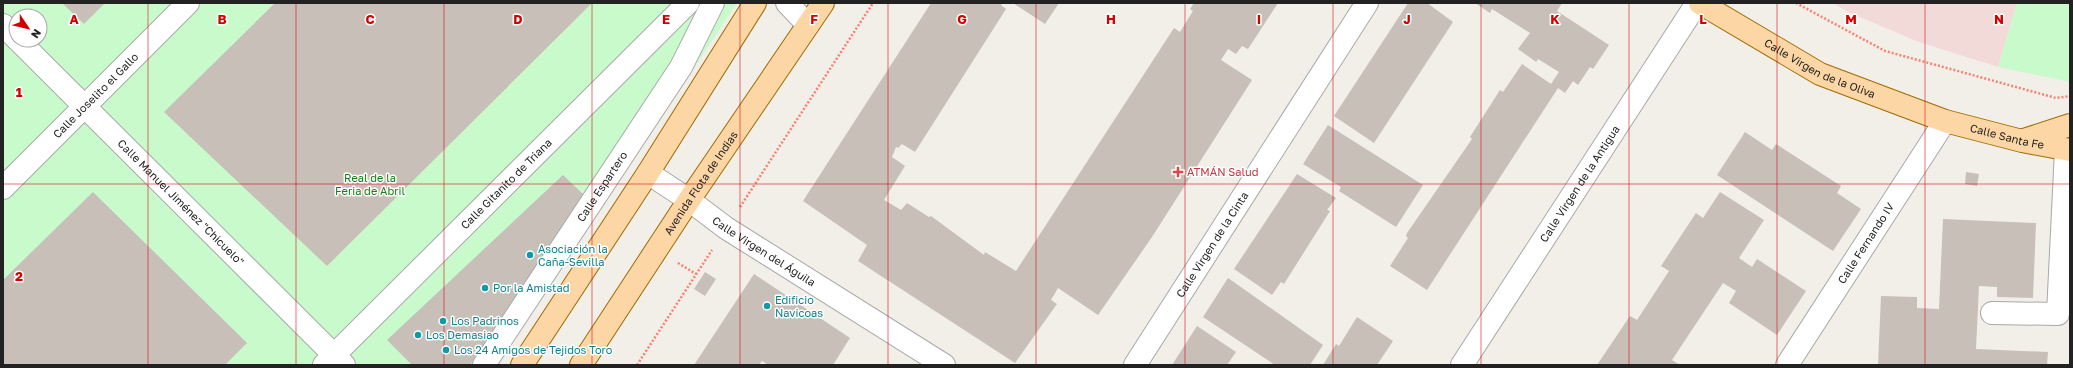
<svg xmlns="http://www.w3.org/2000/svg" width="2073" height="368" viewBox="0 0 2073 368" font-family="'Golos Text',sans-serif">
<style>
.commercial{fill:#f2dad9}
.park{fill:#c8facc;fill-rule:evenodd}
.building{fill:#c7bfb8}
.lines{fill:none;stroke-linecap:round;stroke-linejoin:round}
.minor-casing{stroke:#a9a9a9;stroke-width:24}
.major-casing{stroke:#a06b00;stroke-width:24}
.path{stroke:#fa8072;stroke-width:2.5;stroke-dasharray:2 2;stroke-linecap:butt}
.minor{stroke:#fff;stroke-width:22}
.major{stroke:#fcd6a4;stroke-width:22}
.grid{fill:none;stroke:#d40000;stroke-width:1;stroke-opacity:0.55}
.health-dot{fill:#e0444e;stroke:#fff;stroke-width:1.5}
.culture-dot{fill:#0f9aa8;stroke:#fff;stroke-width:1.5}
.labels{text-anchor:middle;stroke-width:3;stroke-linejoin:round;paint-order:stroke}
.street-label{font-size:11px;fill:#222;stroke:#fff}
.health-label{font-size:11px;fill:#be3a42;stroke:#fff;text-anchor:start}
.park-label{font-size:11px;fill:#0c8416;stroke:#fff}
.culture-label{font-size:11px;fill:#0d838f;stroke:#fff;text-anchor:start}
.grid-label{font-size:13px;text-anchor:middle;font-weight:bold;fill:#d40000;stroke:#fff;stroke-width:3;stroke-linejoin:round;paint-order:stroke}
</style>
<rect width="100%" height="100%" fill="#f2efe9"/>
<polygon class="commercial" points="1833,3 2017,3 1998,67 1919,42 1850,13"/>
<g class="park">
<path d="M3 3H737L497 365H3ZM16 16H40V40H16Z"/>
<polygon points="2017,3 2070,3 2070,82 1998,67"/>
</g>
<g class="building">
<polygon points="62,3 105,3 84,24"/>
<polygon points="275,3 592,3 327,266 164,112"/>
<polygon points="931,3 1002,3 1001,5 1006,9 915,152 902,144 898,148 896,147 892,157 905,166 884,200 901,210 907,203 929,217 931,216 984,255 985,252 1016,271 1174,28 1180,32 1193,11 1190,9 1194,3 1278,3 1248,49 1242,46 1236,54 1228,49 1221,60 1252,80 1152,237 1098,315 1058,288 1051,300 1057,304 1015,363 858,261 867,245 803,201"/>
<polygon points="1013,3 1059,3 1045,24"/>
<polygon points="1408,3 1427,3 1453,22 1374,143 1334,116"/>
<polygon points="1475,3 1562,3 1557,11 1609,45 1593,69 1590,67 1578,85 1573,81 1565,93 1558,88 1427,290 1390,266 1408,238 1406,236 1407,233 1472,139 1470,137 1500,90 1503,92 1522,64 1551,84 1559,72 1538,59 1536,62 1518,49 1530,33 1492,9 1490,13"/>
<polygon points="1328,125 1423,185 1396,227 1339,191 1341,187 1303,164"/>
<polygon points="1745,132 1772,150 1776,144 1841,186 1837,193 1861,209 1833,251 1717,175"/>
<polygon points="1966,172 1979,174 1977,186 1965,184"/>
<polygon points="1297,174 1336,198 1327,210 1330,211 1284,284 1281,282 1272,295 1234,269"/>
<polygon points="563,175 585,196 470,365 412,365 387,340"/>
<polygon points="93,192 247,343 225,365 3,365 3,280"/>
<polygon points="1720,192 1764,220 1739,258 1752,267 1757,259 1806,291 1777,335 1729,303 1736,291 1723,283 1672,360 1680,365 1597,365 1630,316 1637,320 1654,294 1669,271 1661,266 1696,213 1703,218"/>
<polygon points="1943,219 2036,223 2033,298 1997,297 1997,287 1979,286 1976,349 2048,352 2047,365 1878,365 1881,296 1917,297 1917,308 1939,309"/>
<polygon points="705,272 716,279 705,296 694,289"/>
<polygon points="754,274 850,338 833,365 768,365 762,361 759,365 694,365"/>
<polygon points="1228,278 1323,345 1310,365 1275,365 1203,317"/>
<polygon points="1357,317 1393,341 1377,365 1323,365 1336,344 1339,346"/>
<polygon points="1197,326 1236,352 1227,365 1172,365"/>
</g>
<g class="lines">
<defs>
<g id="minor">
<polyline points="787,3 808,25"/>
<polyline points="3,25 16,38"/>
<path id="s1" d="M18 40 344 365"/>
<path id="s2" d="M648 173 689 200 726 228 944 365"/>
<path id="s3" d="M3 188 188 3"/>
<polyline points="1992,313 2058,314 2066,150"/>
<path id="s4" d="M324 365 688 3"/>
<path id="s5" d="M484 365 681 67 713 3"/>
<path id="s6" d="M1135 365 1367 3"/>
<path id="s7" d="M1462 365 1697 3"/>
<path id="s8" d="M1787 365 1945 121"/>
</g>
<g id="major">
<path id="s9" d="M1700 3 1820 74 1945 121 2022 141 2070 150"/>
<polyline points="2024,140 2070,125"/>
<polyline points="522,365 648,173 755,3"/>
<path id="s10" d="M581 365 689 200 823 3"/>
</g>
</defs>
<use href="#minor" class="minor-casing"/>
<use href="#major" class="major-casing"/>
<g class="path">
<polyline points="1796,3 1885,51 2056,98 2070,96"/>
<polyline points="740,207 873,3"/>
<polyline points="678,263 696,274"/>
<polyline points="637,365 712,250"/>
</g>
<use href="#minor" class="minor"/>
<use href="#major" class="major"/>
</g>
<path class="grid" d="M148 3V365M296 3V365M444 3V365M592 3V365M740 3V365M888 3V365M1036 3V365M1185 3V365M1333 3V365M1481 3V365M1629 3V365M1777 3V365M1925 3V365M3 184H2070"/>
<path class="health-dot" d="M1176 166h4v4h4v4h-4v4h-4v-4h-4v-4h4z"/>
<g class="culture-dot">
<circle cx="530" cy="255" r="4"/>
<circle cx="485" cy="288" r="4"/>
<circle cx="767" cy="306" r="4"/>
<circle cx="443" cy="321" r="4"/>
<circle cx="418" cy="335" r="4"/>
<circle cx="446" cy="350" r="4"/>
</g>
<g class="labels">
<g class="street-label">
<text dy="4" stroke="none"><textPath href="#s9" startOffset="137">Calle Virgen de la Oliva</textPath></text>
<text dy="4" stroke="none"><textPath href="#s3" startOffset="131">Calle Joselito el Gallo</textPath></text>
<text dy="4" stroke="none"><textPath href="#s9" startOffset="337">Calle Santa Fe</textPath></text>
<text dy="4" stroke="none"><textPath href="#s10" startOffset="218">Avenida Flota de Indias</textPath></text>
<text dy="4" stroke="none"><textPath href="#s4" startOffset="257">Calle Gitanito de Triana</textPath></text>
<text dy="4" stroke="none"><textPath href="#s7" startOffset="216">Calle Virgen de la Antigua</textPath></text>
<text dy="4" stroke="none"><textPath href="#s5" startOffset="214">Calle Espartero</textPath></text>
<text dy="4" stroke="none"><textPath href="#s1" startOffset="230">Calle Manuel Jiménez "Chicuelo"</textPath></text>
<text dy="4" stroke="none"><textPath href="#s8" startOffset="145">Calle Fernando IV</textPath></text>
<text dy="4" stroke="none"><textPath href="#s6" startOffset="143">Calle Virgen de la Cinta</textPath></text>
<text dy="4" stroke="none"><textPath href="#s2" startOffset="140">Calle Virgen del Águila</textPath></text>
</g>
<g class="health-label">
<text x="1187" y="176">ATMÁN Salud</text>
</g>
<g class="park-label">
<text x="370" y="182">Real de la<tspan x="370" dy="13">Feria de Abril</tspan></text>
</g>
<g class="culture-label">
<text x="538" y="253">Asociación la<tspan x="538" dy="13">Caña-Sevilla</tspan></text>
<text x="493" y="292">Por la Amistad</text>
<text x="775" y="304">Edificio<tspan x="775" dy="13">Navicoas</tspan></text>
<text x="451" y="325">Los Padrinos</text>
<text x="426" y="339">Los Demasiao</text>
<text x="454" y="354">Los 24 Amigos de Tejidos Toro</text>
</g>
</g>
<g class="grid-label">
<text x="74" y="24">A</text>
<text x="222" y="24">B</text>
<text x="370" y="24">C</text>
<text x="518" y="24">D</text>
<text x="666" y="24">E</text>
<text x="814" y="24">F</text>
<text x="962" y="24">G</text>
<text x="1111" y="24">H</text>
<text x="1259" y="24">I</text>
<text x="1407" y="24">J</text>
<text x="1555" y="24">K</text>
<text x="1703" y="24">L</text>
<text x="1851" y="24">M</text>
<text x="1999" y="24">N</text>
<text x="19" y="97">1</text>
<text x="19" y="281">2</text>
</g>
<rect width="2073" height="368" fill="none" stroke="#222222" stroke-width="8"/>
<g transform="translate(28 28) rotate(125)"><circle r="19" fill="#ffffff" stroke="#a7a7a7"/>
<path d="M0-3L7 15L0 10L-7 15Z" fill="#d40000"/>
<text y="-6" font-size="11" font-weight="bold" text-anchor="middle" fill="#222222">N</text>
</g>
</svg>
